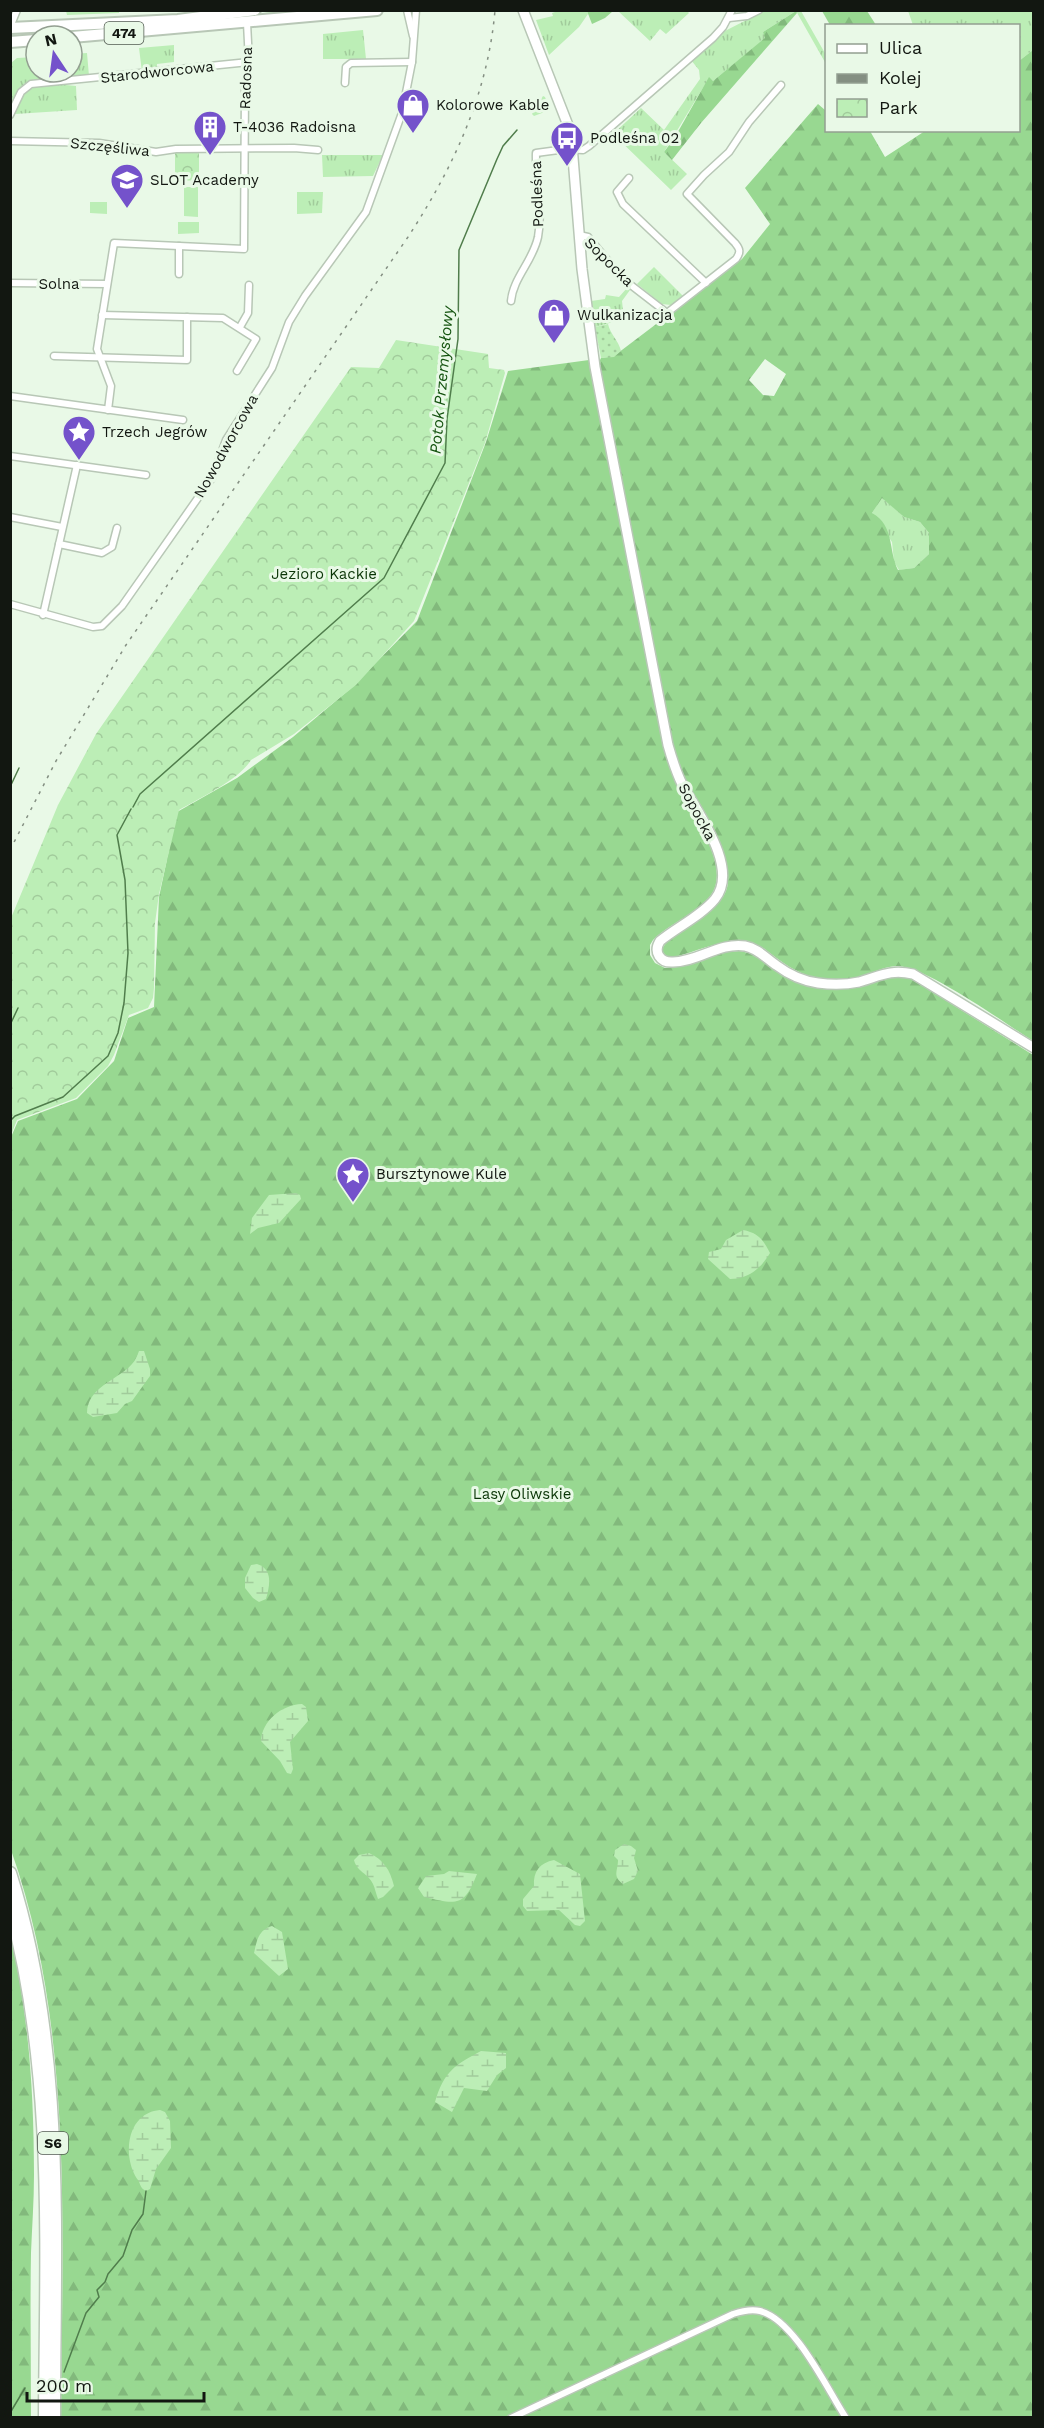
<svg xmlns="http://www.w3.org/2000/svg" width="1044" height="2428" viewBox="0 0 1044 2428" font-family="'Work Sans',sans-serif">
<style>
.grass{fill:url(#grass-tufts)}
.forest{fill:url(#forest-firs);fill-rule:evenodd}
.wetland{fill:url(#wetland-marsh)}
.park{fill:url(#park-crowns)}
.garden{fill:url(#garden-dots)}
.pitch{fill:#bceeb6}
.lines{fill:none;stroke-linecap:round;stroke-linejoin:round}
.stream{stroke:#507d4c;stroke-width:1.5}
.minor-casing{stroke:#b8c7b6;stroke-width:9}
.secondary-casing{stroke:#b8c7b6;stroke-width:12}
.primary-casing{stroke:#b8c7b6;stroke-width:14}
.motorway-casing{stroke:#b8c7b6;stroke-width:15}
.minor{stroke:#fff;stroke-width:6}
.secondary{stroke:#fff;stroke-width:9}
.primary{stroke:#fff;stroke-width:10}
.motorway{stroke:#fff;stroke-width:12}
.rail{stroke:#848f82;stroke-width:1.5;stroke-dasharray:3 6;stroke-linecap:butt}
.labels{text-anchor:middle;stroke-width:6;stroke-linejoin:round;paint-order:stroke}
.shield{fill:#e9f9e7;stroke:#525b51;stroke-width:1.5}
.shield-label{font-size:14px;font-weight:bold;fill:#121711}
.street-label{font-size:15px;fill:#121711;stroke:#e9f9e7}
.poi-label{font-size:15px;fill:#121711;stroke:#e9f9e7;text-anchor:start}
.park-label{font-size:15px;fill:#0a3607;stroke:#e9f9e7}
.water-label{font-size:16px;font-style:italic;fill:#14530f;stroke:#e9f9e7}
</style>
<defs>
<pattern id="grass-tufts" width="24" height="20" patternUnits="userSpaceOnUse" patternTransform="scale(1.5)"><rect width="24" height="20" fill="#bceeb6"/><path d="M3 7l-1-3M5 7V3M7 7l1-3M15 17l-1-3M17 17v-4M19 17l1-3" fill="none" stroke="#a1cb9b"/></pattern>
<pattern id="forest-firs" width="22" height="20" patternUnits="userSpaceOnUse" patternTransform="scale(1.5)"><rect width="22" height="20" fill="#98d891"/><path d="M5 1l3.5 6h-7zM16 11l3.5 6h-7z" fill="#82b97c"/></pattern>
<pattern id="wetland-marsh" width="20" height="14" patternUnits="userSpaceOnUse" patternTransform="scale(1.5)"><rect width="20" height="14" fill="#bceeb6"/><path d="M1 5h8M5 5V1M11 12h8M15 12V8" fill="none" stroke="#a1cb9b"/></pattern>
<pattern id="park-crowns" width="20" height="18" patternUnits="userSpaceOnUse" patternTransform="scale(1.5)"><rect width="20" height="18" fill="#bceeb6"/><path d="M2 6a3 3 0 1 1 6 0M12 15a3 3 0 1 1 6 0" fill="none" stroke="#a1cb9b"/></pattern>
<pattern id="garden-dots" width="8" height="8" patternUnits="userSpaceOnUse" patternTransform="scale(1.5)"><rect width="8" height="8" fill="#bceeb6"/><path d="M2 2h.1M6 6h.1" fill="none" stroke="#a1cb9b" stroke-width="1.8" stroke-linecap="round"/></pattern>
</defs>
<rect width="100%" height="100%" fill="#e9f9e7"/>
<g class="grass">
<polygon points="66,11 66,10 119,11 119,13 67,15"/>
<polygon points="280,11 320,11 62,35 38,36 38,33 183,23"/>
<polygon points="558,11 587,11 588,14 579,27 549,55 536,20 553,16 552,13"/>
<polygon points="687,11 689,13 666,34 660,29 650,41 618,11"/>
<polygon points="764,11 801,11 826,55 826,64 796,11 763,32 766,38 713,81 709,78 664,152 687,174 671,190 613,134 641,108 664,130 700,79 699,70 691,60 723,32"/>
<polygon points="908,11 1033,11 1033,50 1019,61 1018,26 913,25"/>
<polygon points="363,30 366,59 323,59 323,34"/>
<polygon points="174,45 174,62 157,64 157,68 142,72 139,48"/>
<polygon points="87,53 89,76 25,83 11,105 11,63 17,58 36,57 36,72 72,72 72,54"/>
<path d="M56 84 76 86 77 110 15 114C22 88 31 86 56 84Z"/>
<polygon points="322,155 383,155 373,176 323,177"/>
<polygon points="297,192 323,192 322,213 297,214"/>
<polygon points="654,267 683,296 671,305 662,304 637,284"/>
<polygon points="627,288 630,290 622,301 624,319 595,327 591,301 605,299 606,295 619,297"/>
<polygon points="882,497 904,517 920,522 929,533 929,554 914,568 899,570 894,562 892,542 872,513"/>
</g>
<g class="forest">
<polygon points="587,11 613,11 605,18 592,24"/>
<polygon points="796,11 797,13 701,123 672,160 664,152 675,137 709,77 713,81 765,38 763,32"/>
<polygon points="822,11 867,11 876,25 830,25"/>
<path d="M1033 50V1041C1006 1024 927 967 898 966 886 966 875 972 863 976 847 981 830 980 814 977 795 973 782 962 766 950 739 930 703 950 675 957H667L663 953V947L667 942C685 929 712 915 724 895 741 867 701 812 688 786 679 770 674 752 670 734L599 362 601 358 614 356 742 259 770 224 745 188 818 104 825 110 826 109V130L870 131 885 157 925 131 1018 130 1019 61ZM765 359 786 374 774 396 763 395 749 380ZM882 498 904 517 920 522 929 533V554L914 568 898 570C888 550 895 526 872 513Z"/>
<path d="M589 360 663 746C668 762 674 778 682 793 695 819 731 867 711 895 696 915 670 923 653 940L650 945V955L655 963 665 968 678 967 725 952 740 951 753 954 791 980 816 988 850 989 894 976 910 978 1033 1055V2417H61C62 2232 74 2027 11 1850V1137L18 1121 77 1099 114 1061 128 1018 154 1007 159 897 177 812 237 778 293 737 350 689 417 621 486 442 508 371Z"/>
<path d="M11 1938C29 2016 34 2095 34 2175 34 2201 32 2227 31 2253 30 2307 31 2363 31 2418L10 2417Z"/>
</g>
<g class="wetland">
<polygon points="296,1193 300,1195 301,1199 279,1223 258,1228 250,1234 252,1218 269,1195"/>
<path d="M743 1230C758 1233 763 1239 770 1253 761 1268 749 1279 730 1279L708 1259 709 1252 721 1249 726 1240Z"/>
<path d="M139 1351H144L150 1369V1376L132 1401 125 1404 117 1413 93 1417 87 1413C87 1387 118 1380 132 1364 135 1361 137 1356 139 1351Z"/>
<path d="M257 1564C273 1569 270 1585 266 1599L259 1602 253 1598 245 1588V1578L251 1565Z"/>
<path d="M302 1704 306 1707 308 1721 290 1742 293 1769 291 1774 287 1773 280 1761 261 1741C262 1721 281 1705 302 1704Z"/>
<path d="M624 1844 631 1846 636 1850 634 1858 638 1871 634 1879 623 1884C612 1876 618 1871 618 1860L614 1856 615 1850Z"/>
<path d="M369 1853C384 1860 390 1870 394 1886L383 1897 378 1899C376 1894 375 1888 373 1884 368 1873 357 1872 354 1860L359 1855Z"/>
<path d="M554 1860 580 1874 585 1921 580 1926 575 1925 559 1910 527 1911 523 1906V1899L534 1886C533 1871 540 1863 554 1860Z"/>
<path d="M449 1871 477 1874C464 1908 456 1904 424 1897L418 1888 426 1876 444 1874Z"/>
<path d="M272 1926 282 1932 288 1969 279 1976 254 1953C257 1941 258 1930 272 1926Z"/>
<path d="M481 2051 506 2053V2068L497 2075 487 2091 464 2088 452 2112 435 2102C444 2071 455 2065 481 2051Z"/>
<path d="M160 2110 165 2112 170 2121 171 2148 156 2169 150 2189 146 2191C140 2188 141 2185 138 2180 122 2157 126 2113 160 2110Z"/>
</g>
<g class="park">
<polygon points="543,96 545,97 550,110 534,116 532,114"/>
<polygon points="175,152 199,152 199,180 181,181 175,178"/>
<polygon points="90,202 107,202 107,214 90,213"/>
<path d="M396 340 488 354 489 368 504 370 505 373 485 443 414 621 356 685 294 734 251 760C239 780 200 798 179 810L159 894 155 923 154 988 153 998 148 1008 129 1015 114 1055 108 1066 76 1098 17 1120 11 1135V918L58 805 96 734 351 367 379 368Z"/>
</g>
<path class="garden" d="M608 324C610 334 619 341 621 351L614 357 601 358 595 327Z"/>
<g class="pitch">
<polygon points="184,187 198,187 198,217 184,216"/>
<polygon points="178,222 199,222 199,233 178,234"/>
</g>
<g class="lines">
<g class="stream">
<polyline points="10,787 19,768"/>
<polyline points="133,807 140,794 384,578 445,463 447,419 458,339 459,250 497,159 503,146 517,130"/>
<polyline points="10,1025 18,1008"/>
<polyline points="10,1121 15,1116 63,1097 108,1056 118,1033 124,1003 128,953 125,880 117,835 131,809"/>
<polyline points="64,2372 86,2313 99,2297 97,2290 105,2282 108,2274 123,2256 132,2230 143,2214 146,2191"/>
<polyline points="10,2413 25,2388"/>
</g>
<defs>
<g id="minor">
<polyline points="407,10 413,36"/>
<polyline points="729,18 747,16 759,10"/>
<polyline points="10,27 17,10"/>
<polyline points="345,83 346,67 351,63 412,62"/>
<polyline points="10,115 21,92 31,84 249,62"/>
<polyline points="10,141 99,143 156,152 176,149 294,148 318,150"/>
<polyline points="629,178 617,192 623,204 706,283"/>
<path d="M579 235 588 237 623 279 667 313 736 259C741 252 740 249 735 243L687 194 704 175 729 152 749 122 781 85"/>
<polyline points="179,274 179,246"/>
<polyline points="10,283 107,284"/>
<path d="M511 301C513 278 533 261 538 237 543 210 535 180 536 153L566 149 583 150 589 146 713 38 723 27 732 10"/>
<polyline points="102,315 223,318 256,339 237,371"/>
<polyline points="240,327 248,313 249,285"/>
<polyline points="54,356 187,360 187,317"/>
<polyline points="10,396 183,420"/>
<polyline points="108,410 111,386 97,349 114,243 244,249 245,86 249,62 247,23"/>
<polyline points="10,456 146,475"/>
<polyline points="10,517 62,527"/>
<polyline points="59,544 102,553 112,547 117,528"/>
<polyline points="10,604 93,627 102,626 122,606 212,478 226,440 272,368 289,322 305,296 366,212 402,113 412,62 416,10"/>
<polyline points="43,615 77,465"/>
<path d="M511 2418 733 2314C742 2311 751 2309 760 2311 795 2320 827 2389 846 2418"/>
</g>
<path id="secondary" d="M523 10 571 133 582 269 595 367 668 745C672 759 676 772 682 784 697 812 740 868 715 899 701 916 677 927 660 941 653 952 660 963 673 962 697 962 720 942 745 946 757 948 766 958 776 965 788 974 803 981 818 983 832 985 845 985 859 982 880 976 890 969 913 974L1034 1048"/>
<g id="primary">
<polyline points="10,28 178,20 255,10"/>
<polyline points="72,37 377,10"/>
<polyline points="10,42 36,40"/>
</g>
<g id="motorway">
<path d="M10 1873C66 2049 54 2235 54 2418"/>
<path d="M10 1906C55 2073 46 2247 45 2418"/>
</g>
</defs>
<use href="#minor" class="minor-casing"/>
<use href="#secondary" class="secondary-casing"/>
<use href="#primary" class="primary-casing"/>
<use href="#motorway" class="motorway-casing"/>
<use href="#minor" class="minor"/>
<use href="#secondary" class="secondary"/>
<use href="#primary" class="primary"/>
<use href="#motorway" class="motorway"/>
<path class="rail" d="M10 850 56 761 126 645 408 237C453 168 488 94 495 10"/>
</g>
<defs>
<symbol id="shop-pin" viewBox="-11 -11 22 30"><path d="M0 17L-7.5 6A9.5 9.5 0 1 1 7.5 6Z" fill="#7452cb" stroke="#e9f9e7"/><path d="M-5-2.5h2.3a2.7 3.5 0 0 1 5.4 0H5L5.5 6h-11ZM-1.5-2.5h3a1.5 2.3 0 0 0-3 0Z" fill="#fff"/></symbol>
<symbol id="building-pin" viewBox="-11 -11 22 30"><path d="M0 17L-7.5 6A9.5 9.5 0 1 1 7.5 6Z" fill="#7452cb" stroke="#e9f9e7"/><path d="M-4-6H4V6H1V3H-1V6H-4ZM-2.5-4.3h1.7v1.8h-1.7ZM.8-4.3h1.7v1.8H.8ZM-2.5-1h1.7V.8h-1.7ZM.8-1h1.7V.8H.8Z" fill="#fff"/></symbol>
<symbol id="bus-pin" viewBox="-11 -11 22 30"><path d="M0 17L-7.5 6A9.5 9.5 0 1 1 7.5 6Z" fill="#7452cb" stroke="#e9f9e7"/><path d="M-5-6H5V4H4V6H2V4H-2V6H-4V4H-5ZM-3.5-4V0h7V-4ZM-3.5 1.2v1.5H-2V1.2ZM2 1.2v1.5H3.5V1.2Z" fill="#fff"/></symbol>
<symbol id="school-pin" viewBox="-11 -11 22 30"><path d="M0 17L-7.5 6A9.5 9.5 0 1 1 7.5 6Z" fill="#7452cb" stroke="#e9f9e7"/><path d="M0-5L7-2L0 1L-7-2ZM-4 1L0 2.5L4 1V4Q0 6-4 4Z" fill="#fff"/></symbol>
<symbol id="sight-pin" viewBox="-11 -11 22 30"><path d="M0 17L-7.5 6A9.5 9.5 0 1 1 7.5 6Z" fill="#7452cb" stroke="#e9f9e7"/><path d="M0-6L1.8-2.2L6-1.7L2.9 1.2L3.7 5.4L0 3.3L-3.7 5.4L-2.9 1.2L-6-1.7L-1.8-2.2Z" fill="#fff"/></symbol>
</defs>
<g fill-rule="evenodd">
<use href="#shop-pin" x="394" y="86" width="38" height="52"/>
<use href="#building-pin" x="191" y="108" width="38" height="52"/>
<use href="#bus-pin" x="548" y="119" width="38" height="52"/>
<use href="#school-pin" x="108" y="161" width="38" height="52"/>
<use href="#shop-pin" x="535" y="296" width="38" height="52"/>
<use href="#sight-pin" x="60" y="413" width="38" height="52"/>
<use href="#sight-pin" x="334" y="1155" width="38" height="52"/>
</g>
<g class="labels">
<g class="shield">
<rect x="104.5" y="22" width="39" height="22" rx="4.5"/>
<rect x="38" y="2132" width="30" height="22" rx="4.5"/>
</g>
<g class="shield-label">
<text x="124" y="38">474</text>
<text x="53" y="2148">S6</text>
</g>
<g class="street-label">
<text transform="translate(157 72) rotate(-6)" y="5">Starodworcowa</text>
<text transform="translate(246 78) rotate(-88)" y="5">Radosna</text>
<text transform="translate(110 147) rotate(6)" y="5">Szczęśliwa</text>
<text transform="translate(537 194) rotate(-92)" y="5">Podleśna</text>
<text transform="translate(609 262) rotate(45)" y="5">Sopocka</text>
<text x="59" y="289">Solna</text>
<text transform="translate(226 446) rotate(-61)" y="5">Nowodworcowa</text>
<text transform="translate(697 812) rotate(62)" y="5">Sopocka</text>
</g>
<g class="poi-label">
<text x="436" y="110">Kolorowe Kable</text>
<text x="233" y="132">T-4036 Radoisna</text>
<text x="590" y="143">Podleśna 02</text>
<text x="150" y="185">SLOT Academy</text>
<text x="577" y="320">Wulkanizacja</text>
<text x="102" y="437">Trzech Jegrów</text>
<text x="376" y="1179">Bursztynowe Kule</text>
</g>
<g class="park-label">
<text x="324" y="579">Jezioro Kackie</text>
<text x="522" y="1499">Lasy Oliwskie</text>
</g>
<g class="water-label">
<text transform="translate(441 380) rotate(-85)" y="6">Potok Przemysłowy</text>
</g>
</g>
<rect width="1044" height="2428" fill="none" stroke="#121711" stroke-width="24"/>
<rect x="825" y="24" width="195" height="108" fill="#e9f9e7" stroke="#939f91" stroke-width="1.5"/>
<rect x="837" y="44" width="30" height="9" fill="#ffffff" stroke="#939f91" stroke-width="1.5"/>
<text x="879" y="54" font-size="18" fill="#121711">Ulica</text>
<rect x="837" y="74" width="30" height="9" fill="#848f82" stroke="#939f91" stroke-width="1.5"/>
<text x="879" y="84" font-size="18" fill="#121711">Kolej</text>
<rect x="837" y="99" width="30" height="18" fill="url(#park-crowns)" stroke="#939f91" stroke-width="1.5"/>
<text x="879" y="114" font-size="18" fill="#121711">Park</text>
<g transform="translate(54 54) rotate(347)"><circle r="28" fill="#e9f9e7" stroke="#939f91" stroke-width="1.5"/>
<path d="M0-4.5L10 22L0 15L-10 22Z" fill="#7452cb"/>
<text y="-9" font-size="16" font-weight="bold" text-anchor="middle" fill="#121711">N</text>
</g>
<path d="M27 2392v9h177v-9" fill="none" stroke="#121711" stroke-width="3"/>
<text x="36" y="2392" font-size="18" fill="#121711" stroke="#e9f9e7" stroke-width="4.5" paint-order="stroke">200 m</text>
</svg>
